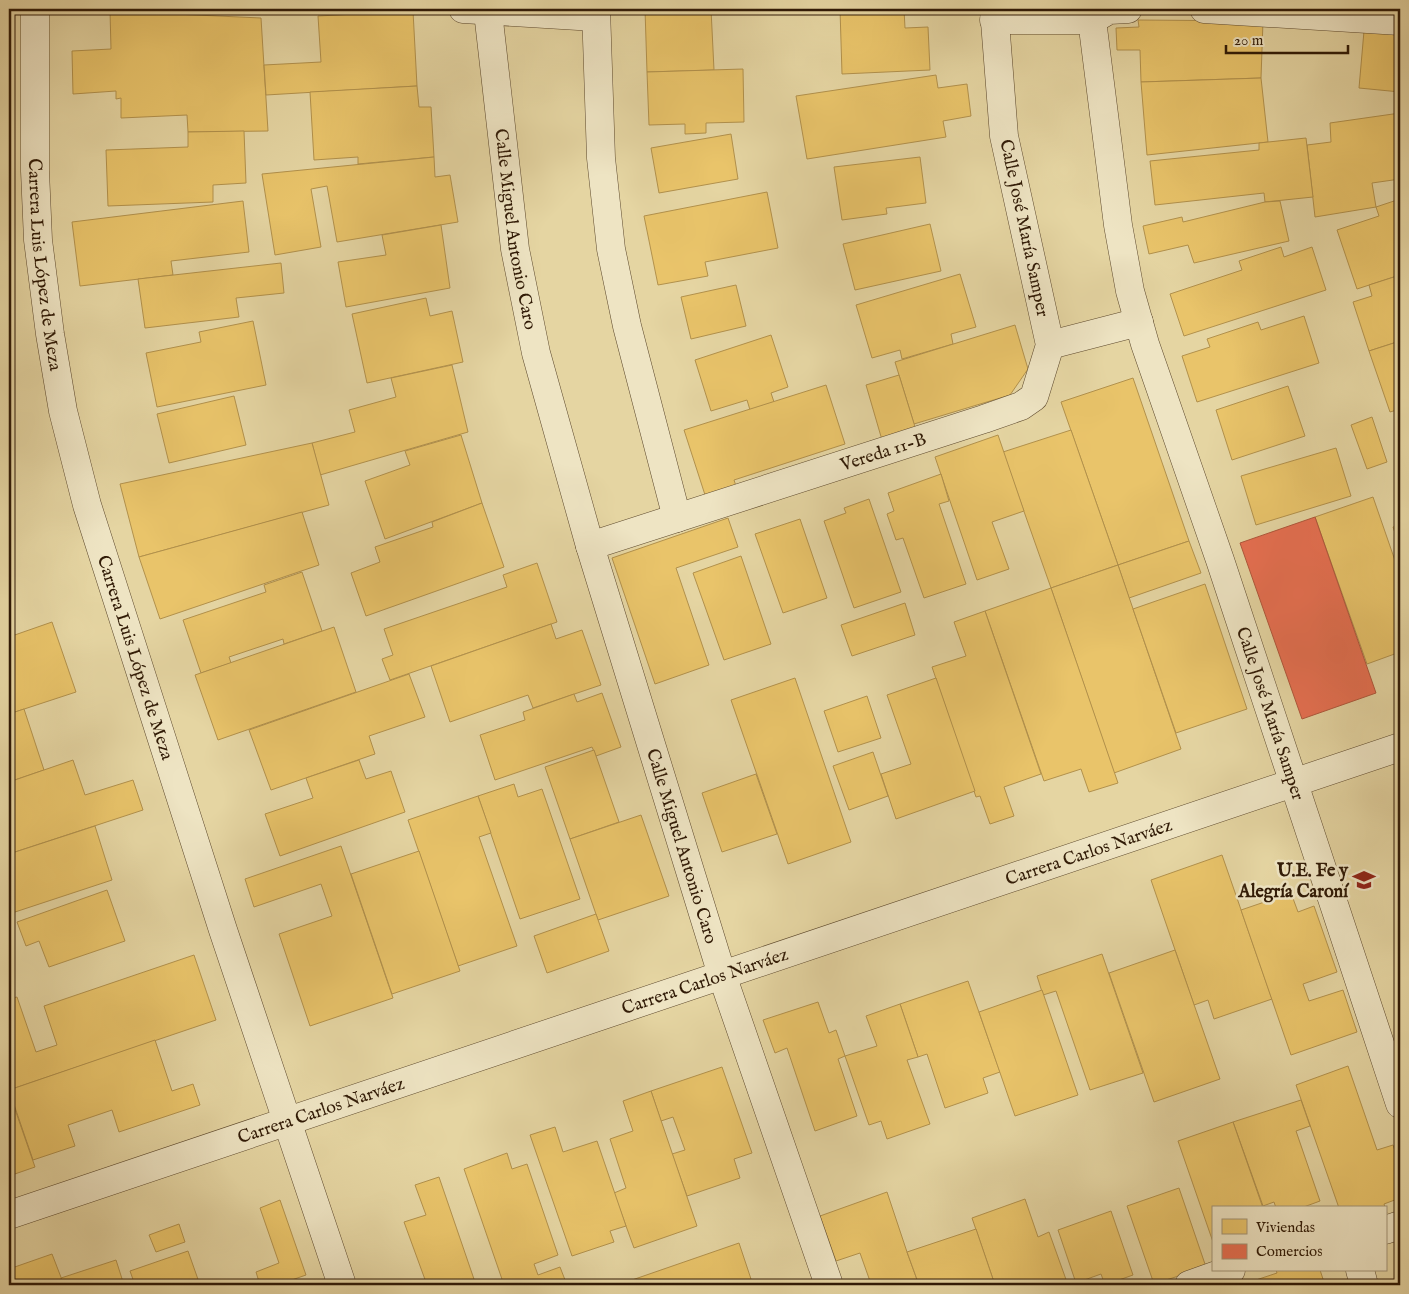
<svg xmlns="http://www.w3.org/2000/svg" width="1409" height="1294" viewBox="0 0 1409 1294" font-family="'IM FELL English',serif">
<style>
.homes{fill:#e9c46a;stroke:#b2914c}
.shops{fill:#e76f51;stroke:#b0563a}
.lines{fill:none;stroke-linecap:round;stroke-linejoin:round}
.minor-casing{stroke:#5d492d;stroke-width:29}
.minor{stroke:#eee4c3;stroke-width:28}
.labels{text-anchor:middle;stroke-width:5;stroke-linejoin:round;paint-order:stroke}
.street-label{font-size:18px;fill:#301a06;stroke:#eee4c3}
.poi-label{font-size:18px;font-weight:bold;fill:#301a06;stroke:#eee4c3;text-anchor:end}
</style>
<rect width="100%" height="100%" fill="#e5d5a2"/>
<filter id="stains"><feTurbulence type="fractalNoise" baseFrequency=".004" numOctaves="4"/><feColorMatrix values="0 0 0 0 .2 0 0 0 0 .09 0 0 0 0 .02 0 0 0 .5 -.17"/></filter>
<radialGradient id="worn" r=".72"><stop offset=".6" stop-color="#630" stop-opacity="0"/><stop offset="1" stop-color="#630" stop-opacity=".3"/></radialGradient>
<g class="homes">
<polygon points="645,9 711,9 714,70 647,72"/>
<polygon points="840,9 904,9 905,28 928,27 930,70 842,74"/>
<polygon points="110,11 261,18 268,131 188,132 187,115 121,118 121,98 116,99 116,91 73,94 72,51 111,49"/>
<polygon points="413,11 417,86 266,95 264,65 321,62 318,16"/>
<polygon points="1138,20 1263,21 1261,78 1141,82 1140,50 1117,50 1116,28 1139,27"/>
<polygon points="1364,31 1400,35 1400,92 1359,88"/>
<polygon points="743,69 744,122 706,123 706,133 685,134 685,124 649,125 647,72"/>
<polygon points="936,75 938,88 967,84 971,116 943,121 946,137 807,159 796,96"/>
<polygon points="1261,78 1268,142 1147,155 1141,82"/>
<polygon points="417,86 419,107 431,107 434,157 358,164 358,157 314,160 310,92"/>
<polygon points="1400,113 1400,179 1372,183 1376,207 1315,217 1307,145 1331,142 1330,123"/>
<polygon points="244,131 246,183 213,185 213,202 108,206 106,150 188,147 188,132"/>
<polygon points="731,134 738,179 659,193 651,148"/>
<polygon points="1306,138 1313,197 1265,202 1264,193 1155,205 1150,161 1259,150 1259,143"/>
<polygon points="434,157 435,177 450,175 458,222 337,242 327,186 311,189 321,247 275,255 262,174"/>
<polygon points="920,157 926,203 886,208 887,214 842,220 834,167"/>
<polygon points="767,192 778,248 705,262 708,276 658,285 644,216"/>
<polygon points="1400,199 1400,275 1357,289 1337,230 1379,216 1376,207"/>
<polygon points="243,201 249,252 171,261 173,275 80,286 72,222"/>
<polygon points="1280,201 1289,241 1194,263 1188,245 1149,254 1143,226 1182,217 1183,222 1265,202"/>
<polygon points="930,224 941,271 855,290 843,244"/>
<polygon points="441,225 450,288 346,307 338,262 386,255 382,235"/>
<polygon points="1281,247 1284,257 1312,247 1326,290 1184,336 1170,294 1242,270 1239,261"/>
<polygon points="281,263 284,293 236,298 239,317 145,328 138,279"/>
<polygon points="960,274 976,327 951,334 953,344 902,359 900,350 872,358 856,305"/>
<polygon points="1400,275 1400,341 1369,351 1353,302 1372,296 1369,285"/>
<polygon points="736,285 746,326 691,339 681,297"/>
<polygon points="426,298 430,316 452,311 463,362 367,383 352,314"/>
<polygon points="1304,316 1319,363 1197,402 1182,356 1210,347 1207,339 1258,322 1261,330"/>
<polygon points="253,321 266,385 157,407 146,353 201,342 199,332"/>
<polygon points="1015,325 1028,369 1010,395 914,424 895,362"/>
<polygon points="771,335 788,387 771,393 774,402 750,410 747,400 711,411 695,360"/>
<polygon points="1400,341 1400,409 1390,412 1369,351"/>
<polygon points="452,365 468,432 320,475 312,443 355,432 349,410 396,397 391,378"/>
<polygon points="899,375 916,430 882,440 866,385"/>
<polygon points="1133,378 1189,541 1118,565 1061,402"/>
<polygon points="826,385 845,444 734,480 737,489 706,498 684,430"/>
<polygon points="1288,386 1305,436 1232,460 1216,410"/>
<polygon points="234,396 246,445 169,463 157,414"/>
<polygon points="1372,417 1387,462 1367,469 1351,425"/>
<polygon points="1071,430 1118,565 1051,588 1003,452"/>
<polygon points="461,435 482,503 385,539 365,481 410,465 405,451"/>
<polygon points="998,435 1024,511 992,522 1009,569 977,580 935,457"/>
<polygon points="312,443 329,505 139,557 120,484"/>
<polygon points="1336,448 1351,496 1256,525 1241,476"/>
<polygon points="941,474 949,501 939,504 966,584 924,598 903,538 896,540 887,514 894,511 888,493"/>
<polygon points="1373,497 1400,575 1400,652 1367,664 1315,517"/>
<polygon points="869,499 901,592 854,608 824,521 846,513 844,508"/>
<polygon points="482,503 504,567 366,616 351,573 380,562 375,547 433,527 432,522"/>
<polygon points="302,512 319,565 160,619 139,557"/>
<polygon points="728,518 738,547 676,568 709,665 655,684 612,558"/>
<polygon points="800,519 827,598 783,613 755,534"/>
<polygon points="1400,525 1400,548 1393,527"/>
<polygon points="1189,541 1201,573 1129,598 1118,565"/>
<polygon points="741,556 771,644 724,660 693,573"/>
<polygon points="537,563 557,622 390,680 382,659 393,655 384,629 507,587 503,575"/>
<polygon points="1118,565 1181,749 1114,773 1051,588"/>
<polygon points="302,572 322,631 284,644 283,639 229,657 231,663 201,673 183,620 266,592 264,585"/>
<polygon points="1205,584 1247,709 1176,733 1133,609"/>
<polygon points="1051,588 1118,783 1089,792 1081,769 1044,781 985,611"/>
<polygon points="905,603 915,635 852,656 841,625"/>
<polygon points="985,611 1041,774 1004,787 1014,816 990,824 980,796 976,797 932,667 966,656 954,622"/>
<polygon points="52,622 76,692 9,714 9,637"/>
<polygon points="551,624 556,639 582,630 601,685 533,708 528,695 450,722 431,666"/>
<polygon points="334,627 356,692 218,740 195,675"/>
<polygon points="409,674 425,717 369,736 375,754 271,790 249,730"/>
<polygon points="795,678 851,842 788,864 731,700"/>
<polygon points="936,678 975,791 896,819 881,774 911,764 887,695"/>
<polygon points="602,693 621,747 596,756 592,747 495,780 480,735 525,720 523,712 574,694 577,702"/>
<polygon points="867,696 881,738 838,752 824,711"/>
<polygon points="24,709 44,770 9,782 9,714"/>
<polygon points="594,750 619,822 570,839 545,767"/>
<polygon points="873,752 888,796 849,810 833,766"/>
<polygon points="73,760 85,795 133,780 143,810 9,854 9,782"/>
<polygon points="359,760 366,779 391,771 405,812 280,856 265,814 313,798 306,778"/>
<polygon points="756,774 777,834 722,852 702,793"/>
<polygon points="514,784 518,797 542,789 580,899 520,919 478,796"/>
<polygon points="478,796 491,833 479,837 517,946 458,966 408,820"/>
<polygon points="641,815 669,896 598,920 570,839"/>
<polygon points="95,826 112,880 9,914 9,854"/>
<polygon points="341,846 393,998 310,1026 279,934 332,916 321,884 254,907 245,879"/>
<polygon points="419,851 460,971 392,994 351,874"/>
<polygon points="1222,855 1272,999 1214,1019 1208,1000 1194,1005 1151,880"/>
<polygon points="107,890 125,941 49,967 39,941 26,946 17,922"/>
<polygon points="1291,893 1298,912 1314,906 1337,972 1303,984 1309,1001 1343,990 1357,1032 1291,1055 1241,910"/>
<polygon points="596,914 609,951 547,973 534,936"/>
<polygon points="1175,950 1220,1079 1154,1102 1109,973"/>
<polygon points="1102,954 1143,1073 1090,1090 1056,991 1043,995 1037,976"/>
<polygon points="194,955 216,1020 9,1090 9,999 17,997 36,1052 57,1045 44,1006"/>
<polygon points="968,981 1000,1072 983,1078 988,1093 945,1108 927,1054 918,1057 900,1004"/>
<polygon points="1042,990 1078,1095 1015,1116 979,1012"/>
<polygon points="818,1002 829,1033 836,1030 845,1056 838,1059 857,1116 815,1131 787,1048 775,1053 763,1020"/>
<polygon points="900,1004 918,1057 907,1060 930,1124 887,1139 881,1121 869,1125 845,1056 877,1046 866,1016"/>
<polygon points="155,1040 172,1091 193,1084 200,1105 119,1132 112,1110 68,1125 75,1146 33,1160 9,1090"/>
<polygon points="1348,1066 1377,1150 1393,1145 1400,1166 1400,1198 1384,1204 1387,1213 1385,1214 1385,1208 1339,1208 1296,1085"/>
<polygon points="722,1067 752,1153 734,1159 740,1178 687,1196 672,1154 685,1150 673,1117 661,1121 651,1091"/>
<polygon points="651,1091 697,1226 634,1248 614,1193 626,1188 610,1139 633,1131 623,1101"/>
<polygon points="9,1092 35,1167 9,1176"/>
<polygon points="1301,1100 1310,1126 1296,1131 1320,1201 1301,1208 1276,1208 1274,1202 1263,1206 1233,1122"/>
<polygon points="1233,1122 1263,1208 1213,1208 1213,1242 1178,1141"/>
<polygon points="555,1127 563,1152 597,1141 626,1226 610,1231 614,1242 572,1256 530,1135"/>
<polygon points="507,1153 512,1169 527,1164 558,1255 534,1264 538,1275 560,1267 567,1285 504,1285 464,1169"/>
<polygon points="439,1177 476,1285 427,1285 404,1222 426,1215 415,1185"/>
<polygon points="1179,1188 1206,1267 1154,1284 1127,1206"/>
<polygon points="887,1192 907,1252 919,1285 867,1285 871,1284 860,1253 836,1261 820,1216"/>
<polygon points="1025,1199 1038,1237 1049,1232 1068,1285 995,1285 972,1218"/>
<polygon points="280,1200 306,1275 286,1282 287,1285 260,1285 256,1272 279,1263 260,1208"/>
<polygon points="1111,1211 1133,1275 1105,1285 1101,1274 1076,1283 1058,1230"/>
<polygon points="179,1224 185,1242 156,1252 149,1235"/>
<polygon points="976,1229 995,1285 919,1285 907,1252"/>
<polygon points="739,1243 753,1285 634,1285 632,1280"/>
<polygon points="188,1251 200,1285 135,1285 130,1271"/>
<polygon points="52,1254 64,1285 9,1285 9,1269"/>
<polygon points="116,1260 124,1285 64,1285 61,1278"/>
<polygon points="1276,1270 1320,1270 1325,1285 1241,1285 1277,1273"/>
</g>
<polygon class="shops" points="1315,517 1376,693 1302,719 1240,543"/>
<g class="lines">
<defs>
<g id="minor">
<path id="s1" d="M35 9V171L38 240 50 334 63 411 87 505 223 930 342 1285"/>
<polyline points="463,9 595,17"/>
<polyline points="596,9 601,158 611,249 627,326 677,518"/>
<polyline points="1204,9 1400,21"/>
<path id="s2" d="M488 12 515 249 536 353 590 546 722 975 829 1285"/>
<polyline points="994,20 1092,20"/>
<path id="s3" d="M1092 20 1118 225 1130 291 1145 344 1220 560 1400 1104"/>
<polyline points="1092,20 1109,10 1128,9"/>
<polyline points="1050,345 1139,322"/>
<path id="s4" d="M590 546 984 419 1021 406 1034 397 1050 345 1004 136 994 9"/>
<path id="s5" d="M9 1215 1400 747"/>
<polyline points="1385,1230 1400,1225"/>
<polyline points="1360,1270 1364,1285"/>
<polyline points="1189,1285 1231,1270"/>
</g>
</defs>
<use href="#minor" class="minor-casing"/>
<use href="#minor" class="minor"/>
</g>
<defs>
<symbol id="school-bare" viewBox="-9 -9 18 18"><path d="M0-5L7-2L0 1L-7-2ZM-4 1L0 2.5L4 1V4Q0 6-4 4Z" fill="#8f2418" stroke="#eee4c3" stroke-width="2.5" paint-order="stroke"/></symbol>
</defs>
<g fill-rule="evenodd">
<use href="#school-bare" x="1348" y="864" width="32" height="32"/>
</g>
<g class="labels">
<g class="street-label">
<text dy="6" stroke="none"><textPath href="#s2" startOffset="219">Calle Miguel Antonio Caro</textPath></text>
<text transform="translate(1025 228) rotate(78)" y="6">Calle José María Samper</text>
<text dy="6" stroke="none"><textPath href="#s1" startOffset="256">Carrera Luis López de Meza</textPath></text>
<text dy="6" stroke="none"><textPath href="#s4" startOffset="308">Vereda 11-B</textPath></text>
<text dy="6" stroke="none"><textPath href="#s1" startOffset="661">Carrera Luis López de Meza</textPath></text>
<text dy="6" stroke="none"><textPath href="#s3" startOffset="719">Calle José María Samper</textPath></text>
<text dy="6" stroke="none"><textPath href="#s2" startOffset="859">Calle Miguel Antonio Caro</textPath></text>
<text dy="6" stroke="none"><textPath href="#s5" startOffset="1139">Carrera Carlos Narváez</textPath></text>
<text dy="6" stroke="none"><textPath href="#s5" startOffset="734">Carrera Carlos Narváez</textPath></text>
<text dy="6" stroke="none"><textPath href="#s5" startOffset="329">Carrera Carlos Narváez</textPath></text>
</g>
<g class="poi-label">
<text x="1348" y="876">U.E. Fe y<tspan x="1348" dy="21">Alegría Caroní</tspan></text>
</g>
</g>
<rect width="1409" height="1294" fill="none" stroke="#e5d5a2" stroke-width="30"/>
<rect x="10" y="10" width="1389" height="1274" fill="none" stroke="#301a06" stroke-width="2.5"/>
<rect x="15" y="15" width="1379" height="1264" fill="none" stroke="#301a06"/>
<rect x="1212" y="1206" width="175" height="65" fill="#eee4c3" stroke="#a29377"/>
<rect x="1222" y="1219" width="25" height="15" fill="#e9c46a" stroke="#a29377"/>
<text x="1256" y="1232" font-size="15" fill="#301a06">Viviendas</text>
<rect x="1222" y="1244" width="25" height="15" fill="#e76f51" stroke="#a29377"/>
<text x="1256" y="1256" font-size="15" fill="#301a06">Comercios</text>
<path d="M1226 45v8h122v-8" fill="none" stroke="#301a06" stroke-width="2.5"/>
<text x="1234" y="45" font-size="15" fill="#301a06" stroke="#eee4c3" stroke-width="4" paint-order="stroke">20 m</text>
<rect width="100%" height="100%" filter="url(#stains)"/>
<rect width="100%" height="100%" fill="url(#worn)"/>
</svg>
